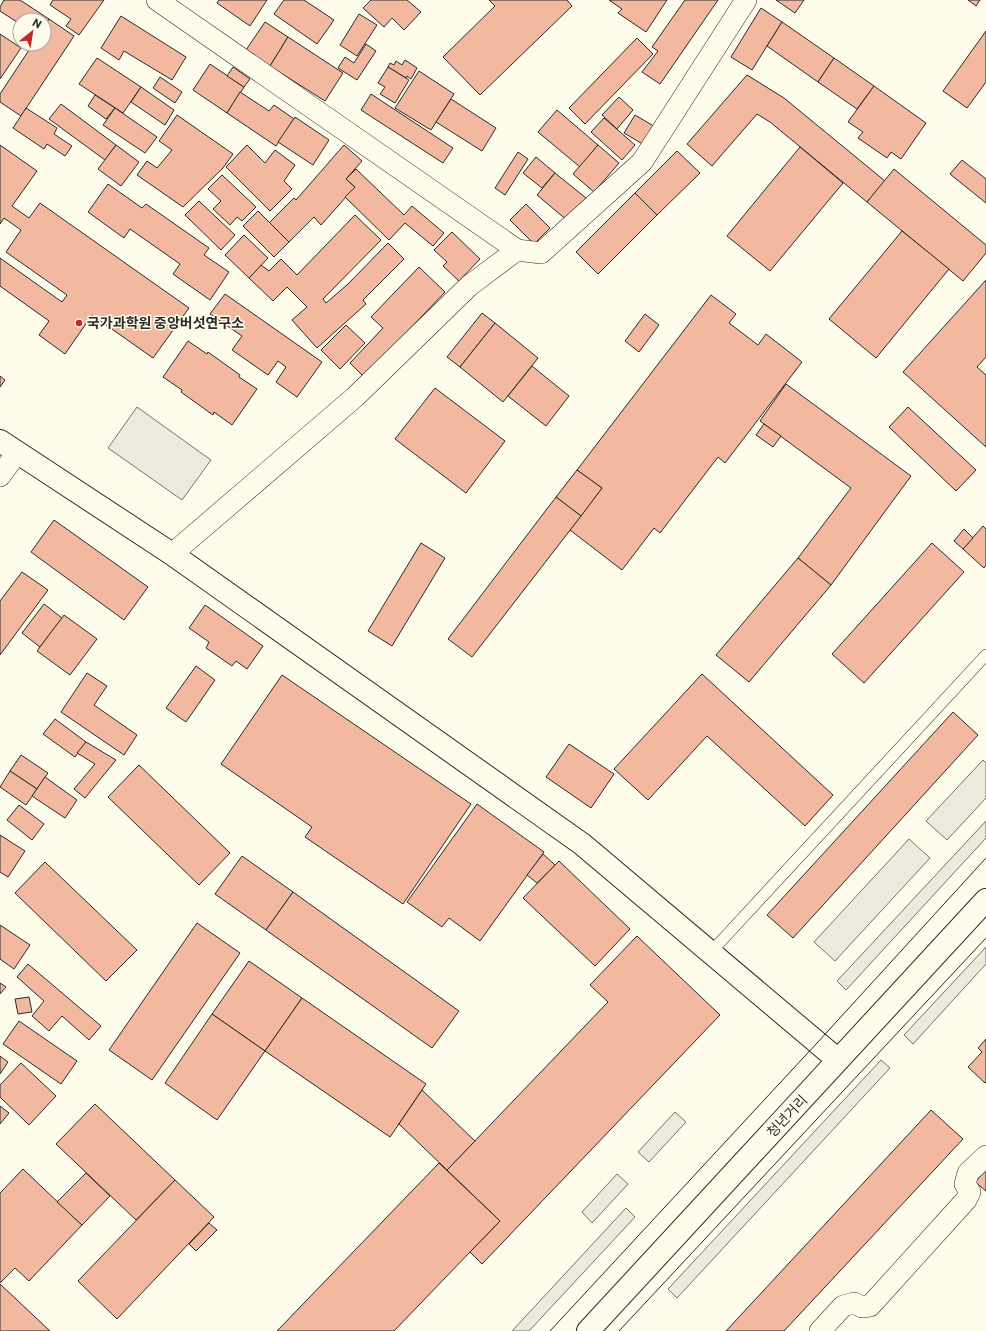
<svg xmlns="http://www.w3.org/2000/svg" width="986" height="1331" viewBox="0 0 986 1331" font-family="Commissioner,'Noto Sans KR',sans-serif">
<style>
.green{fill:#ecebdb;stroke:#74746e}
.building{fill:#f2b8a0;stroke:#2b2b2b}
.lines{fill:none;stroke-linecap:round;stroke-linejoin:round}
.lane-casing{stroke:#2b2b2b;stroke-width:12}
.street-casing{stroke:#2b2b2b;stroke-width:22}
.secondary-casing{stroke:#2b2b2b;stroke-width:24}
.primary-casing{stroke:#2b2b2b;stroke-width:24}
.lane{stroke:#fdfbea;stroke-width:11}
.street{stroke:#fdfbea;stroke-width:21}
.secondary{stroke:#fdfbea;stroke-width:22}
.primary{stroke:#fdfbea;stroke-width:22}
.tram{stroke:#2b2b2b;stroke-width:1}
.poi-dot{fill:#c62828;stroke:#fdfbea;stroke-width:1.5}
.labels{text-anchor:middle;stroke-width:3;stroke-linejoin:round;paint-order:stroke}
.poi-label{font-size:14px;font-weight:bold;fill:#2b2b2b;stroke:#fdfbea;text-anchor:start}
.street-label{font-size:14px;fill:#2b2b2b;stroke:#fdfbea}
</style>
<rect width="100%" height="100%" fill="#fdfbea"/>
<g class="green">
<polygon points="137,407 211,460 182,500 108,448"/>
<polygon points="983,760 986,763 986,798 947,840 926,821"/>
<polygon points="986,821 986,838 846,990 837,981"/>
<polygon points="909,839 930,858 835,961 814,942"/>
<polygon points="986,947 986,964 913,1044 904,1035"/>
<polygon points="881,1060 890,1068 677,1298 668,1289"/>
<polygon points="675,1112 686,1122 649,1162 638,1152"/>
<polygon points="617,1174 628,1184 592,1223 582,1212"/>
<polygon points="626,1208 635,1217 529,1331 512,1331"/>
</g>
<g class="building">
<polygon points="4,0 20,0 49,19 44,27 44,20 20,20 20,24 0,11 0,7"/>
<polygon points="53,0 104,0 79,35 66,26 71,19 50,5"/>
<polygon points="219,0 267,0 250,26 217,3"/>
<polygon points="284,0 304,0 334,20 317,44 274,14"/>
<polygon points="371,0 407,0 421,12 404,30 392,18 384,27 363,8"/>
<polygon points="489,0 567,0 572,6 480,95 443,57 495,6"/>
<polygon points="609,0 667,0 646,32 618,13 622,9"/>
<polygon points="685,0 718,0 660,84 642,72 658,51 652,47"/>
<polygon points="776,0 804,0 795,13"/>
<polygon points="968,0 980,0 976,6"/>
<polygon points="761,8 782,22 752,70 731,57"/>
<polygon points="359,14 377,25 357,56 340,45"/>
<polygon points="121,16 186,57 172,80 124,51 119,60 101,48"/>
<polygon points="49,19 74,36 21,116 0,102 0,94 33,44 44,44 44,27"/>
<polygon points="265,22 288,37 270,66 246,50"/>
<polygon points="782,22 834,58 818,82 767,46"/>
<polygon points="986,31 986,82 967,108 943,91"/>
<polygon points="0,34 21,48 0,79"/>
<polygon points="288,37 343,73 325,101 270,66"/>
<polygon points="637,38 653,54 585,124 569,108"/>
<polygon points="366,44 376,51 357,80 338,68 345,57 354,63"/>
<polygon points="97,58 141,87 123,113 79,84"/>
<polygon points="834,58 874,86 857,109 818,82"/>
<polygon points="405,60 417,68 411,79 407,76 406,78 388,67 390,63 394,65 396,61 402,65"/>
<polygon points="210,64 244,87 227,113 193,90"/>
<polygon points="233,67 250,79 244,87 227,76"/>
<polygon points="388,67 409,80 395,103 380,94 385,87 378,83"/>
<polygon points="419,71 454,94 431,130 395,108"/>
<polygon points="747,75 784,98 885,181 867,202 770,122 757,114 712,166 687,144"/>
<polygon points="160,77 182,92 175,103 153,88"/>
<polygon points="874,86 926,123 901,159 891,152 887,158 858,138 863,132 848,122"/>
<polygon points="141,87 174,110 165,125 131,102"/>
<polygon points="240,92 269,111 274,105 294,119 276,146 227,113"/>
<polygon points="371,94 453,148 443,163 361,110"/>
<polygon points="95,95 115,108 106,119 88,106"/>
<polygon points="619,97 633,110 617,129 602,115"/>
<polygon points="451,99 496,128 482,151 436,122"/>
<polygon points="61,104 116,145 105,160 49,119"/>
<polygon points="26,108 57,128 54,134 72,146 65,156 47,144 44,149 13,128"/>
<polygon points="115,108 157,137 145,153 103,125"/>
<polygon points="557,110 598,145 580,167 538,132"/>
<polygon points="177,115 233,154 223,168 183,207 137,175 147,161 157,168 172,150 159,141"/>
<polygon points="635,115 657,128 646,146 624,133"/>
<polygon points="295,117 329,140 313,165 278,142"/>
<polygon points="604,118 635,145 622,160 591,132"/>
<polygon points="0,145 37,171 12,206 29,218 40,203 189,308 153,358 92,315 65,354 39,335 49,321 0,286 0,258 62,302 67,295 6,252 21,230 4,218 0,224"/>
<polygon points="116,145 139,162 121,186 98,169"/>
<polygon points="247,145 265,163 275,150 295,165 284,181 292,189 270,211 226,167"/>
<polygon points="344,145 362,161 346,179 355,187 321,225 314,217 289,242 269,223 294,198 296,200"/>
<polygon points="598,145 619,163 594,192 573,174"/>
<polygon points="800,147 843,183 770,271 727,236"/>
<polygon points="677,151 700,173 657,215 635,193"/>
<polygon points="518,152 528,159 505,195 495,188"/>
<polygon points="536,157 555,173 542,188 523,173"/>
<polygon points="962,160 986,179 986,203 950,174"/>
<polygon points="356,169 404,215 412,206 444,233 433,246 405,223 389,240 345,197 355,187 346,179"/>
<polygon points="894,169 986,245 986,253 963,281 867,202"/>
<polygon points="555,173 586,198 568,221 537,195"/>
<polygon points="222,175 256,207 242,221 237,217 230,225 213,209 221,201 208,189"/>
<polygon points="108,184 142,208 146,204 209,248 204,255 229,272 210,300 173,274 180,264 130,229 124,238 88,212"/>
<polygon points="635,193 657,215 598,274 576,252"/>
<polygon points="199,201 235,235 221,250 185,215"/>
<polygon points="526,204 550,228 534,244 510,220"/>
<polygon points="258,211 289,242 274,257 243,226"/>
<polygon points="355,215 381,240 323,299 326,303 348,284 388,243 404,259 363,300 366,304 317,348 292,320 307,307 287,287 273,301 249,278 261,265 269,271 281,259 297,275"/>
<polygon points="902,231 949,269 876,358 829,319"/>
<polygon points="452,232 480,259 459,281 443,266 447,262 434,250"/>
<polygon points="244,235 268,258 249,278 225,255"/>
<polygon points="419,267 445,292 364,377 350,363 383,328 371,317"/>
<polygon points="986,280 986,357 977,367 986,375 986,447 903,372"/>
<polygon points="225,294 322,362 297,397 276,382 286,367 278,361 268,375 232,350 242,336 210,314"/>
<polygon points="711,295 736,314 729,323 758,345 766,334 802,362 725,463 718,457 660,533 654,528 622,570 570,530 602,488 577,470"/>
<polygon points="482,313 495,323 460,367 447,357"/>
<polygon points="645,314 659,325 639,352 625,341"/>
<polygon points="495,323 538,358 503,402 460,367"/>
<polygon points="346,325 365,343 340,369 321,350"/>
<polygon points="188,341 207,354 208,352 240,375 239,377 257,389 232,425 214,412 213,415 181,392 182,390 163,377"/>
<polygon points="532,366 569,396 546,426 508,396"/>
<polygon points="0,376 5,380 0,387"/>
<polygon points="786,384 911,476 831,585 798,558 851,488 760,421"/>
<polygon points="435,388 505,441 466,493 395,439"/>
<polygon points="908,407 976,470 956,491 889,427"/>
<polygon points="764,424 781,436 773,447 756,435"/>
<polygon points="577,470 602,488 581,516 556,497"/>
<polygon points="556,497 581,516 472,657 448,639"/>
<polygon points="54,520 148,587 124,620 31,552"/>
<polygon points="983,526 986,529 986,565 984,568 963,549"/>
<polygon points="964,529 973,538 963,549 954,541"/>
<polygon points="421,543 445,558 392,646 368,631"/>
<polygon points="932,543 964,572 864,683 832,654"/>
<polygon points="798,558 831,585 749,682 716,655"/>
<polygon points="22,572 48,590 0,655 0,601"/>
<polygon points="44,604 62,618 40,647 22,633"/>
<polygon points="205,605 263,646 247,669 236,661 232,666 206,648 209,642 189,628"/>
<polygon points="64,615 97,639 70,675 37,651"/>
<polygon points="196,666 215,680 186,722 166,708"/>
<polygon points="87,673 107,686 94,705 137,735 124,755 61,712"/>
<polygon points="702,674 833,795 805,826 707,736 648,800 614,769"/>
<polygon points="282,675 471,804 403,904 305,837 312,827 221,764"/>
<polygon points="953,712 978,735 793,938 767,915"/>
<polygon points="55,719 86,742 75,757 43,734"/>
<polygon points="86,742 116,760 85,798 74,789 95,764 77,753"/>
<polygon points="569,744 614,774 591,808 546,777"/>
<polygon points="21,755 48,773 37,789 10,771"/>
<polygon points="139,765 230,853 199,885 108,797"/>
<polygon points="10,771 37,789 26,805 0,787"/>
<polygon points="45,777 77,800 65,818 32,796"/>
<polygon points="477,804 544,852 480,941 449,918 442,927 407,902"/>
<polygon points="19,805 44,824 32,840 7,820"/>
<polygon points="0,835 25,851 8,877 0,872"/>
<polygon points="543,854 555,865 537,883 527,875"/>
<polygon points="242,856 293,892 266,930 215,894"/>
<polygon points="559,861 630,929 595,966 523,898"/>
<polygon points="45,862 137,950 106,981 15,893"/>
<polygon points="293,892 459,1011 432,1048 266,930"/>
<polygon points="197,923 240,953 152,1080 109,1050"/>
<polygon points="0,925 30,945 14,969 0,959"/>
<polygon points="637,936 720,1015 482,1264 470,1252 500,1221 447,1170 608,1002 590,985"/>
<polygon points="249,961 302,998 265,1051 212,1014"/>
<polygon points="28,964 101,1026 89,1040 62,1016 49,1031 32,1016 44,1001 17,977"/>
<polygon points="0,983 6,987 0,994"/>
<polygon points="29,997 32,1012 18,1014 15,999"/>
<polygon points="302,998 426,1084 390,1137 265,1051"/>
<polygon points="212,1014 265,1051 217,1120 165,1083"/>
<polygon points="19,1021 77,1061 61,1084 3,1044"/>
<polygon points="986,1039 986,1082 985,1083 968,1067 982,1052 978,1048"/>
<polygon points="0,1056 8,1062 0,1074"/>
<polygon points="21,1063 56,1096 29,1125 0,1097 0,1085"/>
<polygon points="422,1090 475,1141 447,1170 399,1124"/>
<polygon points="95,1104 175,1180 136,1220 56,1144"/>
<polygon points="0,1106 9,1113 0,1124"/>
<polygon points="931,1110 963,1139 784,1331 726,1331"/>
<polygon points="439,1163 500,1221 470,1252 394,1331 277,1331"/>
<polygon points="23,1169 82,1225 29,1281 15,1268 0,1283 0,1193"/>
<polygon points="986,1170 986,1191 975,1182"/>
<polygon points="86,1173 110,1196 82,1225 57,1202"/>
<polygon points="175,1180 214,1217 117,1319 78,1281"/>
<polygon points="209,1223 217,1230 196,1251 189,1244"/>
<polygon points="0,1284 50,1331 0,1331"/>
</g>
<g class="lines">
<defs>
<polyline id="lane" points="711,952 986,655"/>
<g id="street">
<polyline points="157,0 517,250"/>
<polyline points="0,476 17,453"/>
<polyline points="172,554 355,397 469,286 517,250 541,253 642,162 746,0"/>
<polyline points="820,1331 843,1306 854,1303 862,1307 870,1306 966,1200 970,1192 965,1184 968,1173 986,1156"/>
</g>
<polyline id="secondary" points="0,441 172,554 582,844 838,1060"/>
<polyline id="primary" points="588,1331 986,900"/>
</defs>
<use href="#lane" class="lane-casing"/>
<use href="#street" class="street-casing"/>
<use href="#secondary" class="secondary-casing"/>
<use href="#primary" class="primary-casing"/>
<use href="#lane" class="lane"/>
<use href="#street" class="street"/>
<use href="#secondary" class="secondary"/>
<use href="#primary" class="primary"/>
<g class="tram">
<polyline points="550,1331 817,1043 986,858"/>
<polyline points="619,1331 986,938"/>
</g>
</g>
<circle class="poi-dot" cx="79" cy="323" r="4"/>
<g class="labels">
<g class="poi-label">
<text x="87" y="328">국가과학원 중앙버섯연구소</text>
</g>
<g class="street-label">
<text transform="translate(787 1116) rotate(-47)" y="5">청년거리</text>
</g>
</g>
<g transform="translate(32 32) rotate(30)"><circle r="19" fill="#fdfbea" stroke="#a9a89e"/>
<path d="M0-3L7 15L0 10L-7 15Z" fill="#c62828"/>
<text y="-6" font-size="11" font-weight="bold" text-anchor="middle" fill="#2b2b2b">N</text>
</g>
</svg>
